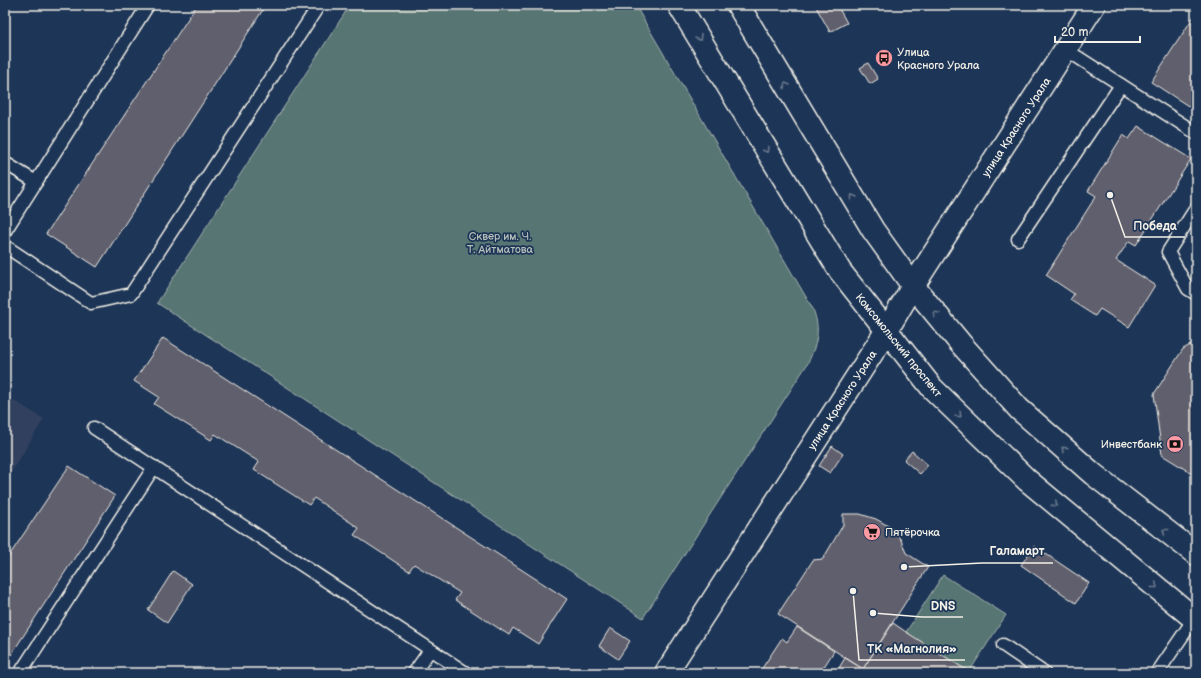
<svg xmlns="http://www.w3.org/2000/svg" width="1201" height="678" viewBox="0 0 1201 678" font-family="'Balsamiq Sans',sans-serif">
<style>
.built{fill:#31415e}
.green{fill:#577573;stroke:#a6b3ae}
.building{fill:#615e6d;stroke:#f4f1e8}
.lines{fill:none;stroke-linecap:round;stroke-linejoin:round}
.service-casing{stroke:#f4f1e8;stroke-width:15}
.minor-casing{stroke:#f4f1e8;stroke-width:25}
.tertiary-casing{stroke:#f4f1e8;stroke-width:25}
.secondary-casing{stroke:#f4f1e8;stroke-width:25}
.service{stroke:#1d3557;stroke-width:12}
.minor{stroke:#1d3557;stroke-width:22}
.tertiary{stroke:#1d3557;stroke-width:22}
.secondary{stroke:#1d3557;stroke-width:22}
.oneway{stroke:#68778a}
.labels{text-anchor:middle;stroke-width:3.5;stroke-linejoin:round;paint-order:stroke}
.poi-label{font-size:11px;fill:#f4f1e8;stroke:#1d3557;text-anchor:start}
.street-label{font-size:11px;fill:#f4f1e8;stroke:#1d3557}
.park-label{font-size:11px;fill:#b5bfb9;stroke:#1d3557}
.leader{fill:none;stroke:#f4f1e8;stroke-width:1.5}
.callout-dot{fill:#f4f1e8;stroke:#1d3557;stroke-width:1.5}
.callout-label{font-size:12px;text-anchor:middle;font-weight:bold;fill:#f4f1e8;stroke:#1d3557;stroke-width:3.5;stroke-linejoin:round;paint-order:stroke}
</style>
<rect width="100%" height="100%" fill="#1d3557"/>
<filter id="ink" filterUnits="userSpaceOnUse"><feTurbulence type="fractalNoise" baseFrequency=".025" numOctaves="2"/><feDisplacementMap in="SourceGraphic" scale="8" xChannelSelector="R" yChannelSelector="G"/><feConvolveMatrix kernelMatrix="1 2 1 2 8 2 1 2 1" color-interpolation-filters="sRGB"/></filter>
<g filter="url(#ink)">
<polygon class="built" points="5,395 44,419 5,482"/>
<g class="green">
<path d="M350 5H635L813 309C821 330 817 343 808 363L643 618 157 303Z"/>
<polygon points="943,575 1006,615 969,672 906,632"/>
</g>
<g class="building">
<polygon points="197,5 266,5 97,267 46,234"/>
<polygon points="815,5 837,5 847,23 830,32"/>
<polygon points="1196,13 1196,111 1151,82"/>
<polygon points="868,63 878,79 870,84 860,68"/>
<polygon points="1138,126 1191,159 1136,245 1129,241 1116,260 1155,285 1129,327 1100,309 1095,316 1070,300 1074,294 1046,275 1096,196 1088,191 1123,135 1129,139"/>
<polygon points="163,338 567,599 538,644 513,628 509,635 455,600 460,593 414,564 409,571 354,535 359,528 314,498 309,505 254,470 259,462 215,434 211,440 154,404 159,397 134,381"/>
<polygon points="1196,342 1196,476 1162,455 1154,394 1183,349"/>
<polygon points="832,446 843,454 830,473 819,466"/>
<polygon points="912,451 928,465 920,474 904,460"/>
<polygon points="69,466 115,496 5,664 5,562"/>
<polygon points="843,514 860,514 876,519 892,528 901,540 906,553 928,567 863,669 778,614 813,560 823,559 843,525"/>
<polygon points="1034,546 1089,583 1076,603 1021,565"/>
<polygon points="173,571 192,584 167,623 148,610"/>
<polygon points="893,623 906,632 971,673 869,673 863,669"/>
<polygon points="797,627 834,651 820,673 759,673 782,638 787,642"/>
<polygon points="610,628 630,641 618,659 599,646"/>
<polygon points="845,658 863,669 869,673 836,673"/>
</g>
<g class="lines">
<defs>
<g id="service">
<polyline points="1065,49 1196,133"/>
<polyline points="5,163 36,182"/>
<polyline points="1196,208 1168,252 1188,289 1196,294"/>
<polyline points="5,231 148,5"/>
<polyline points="1018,239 1121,85"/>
<polyline points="5,246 91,303 131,294 319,5"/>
<polyline points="94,428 466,673"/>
<polyline points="1003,645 1044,673"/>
<polyline points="20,673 154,467"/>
<polyline points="414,673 430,650"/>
<polyline points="1157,673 1194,619"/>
</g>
<polyline id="minor" points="913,286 1094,5"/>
<polyline id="tertiary" points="666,673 887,330 913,286"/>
<g id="secondary">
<polyline points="679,5 840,271 932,388 1027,480 1196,620"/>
<polyline points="738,5 873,230 913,286 961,344 1019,409 1093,474 1196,554"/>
</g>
</defs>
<use href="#service" class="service-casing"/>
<use href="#minor" class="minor-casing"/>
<use href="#tertiary" class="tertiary-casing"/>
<use href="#secondary" class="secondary-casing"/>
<use href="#service" class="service"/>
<use href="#minor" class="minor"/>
<use href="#tertiary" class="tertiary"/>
<use href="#secondary" class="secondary"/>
</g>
<defs><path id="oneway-chevron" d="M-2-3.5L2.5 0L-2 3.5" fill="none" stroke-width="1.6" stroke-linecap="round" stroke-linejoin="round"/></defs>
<g class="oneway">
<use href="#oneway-chevron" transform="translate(699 38) rotate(59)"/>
<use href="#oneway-chevron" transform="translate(786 85) rotate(-121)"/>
<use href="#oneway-chevron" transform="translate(766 150) rotate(59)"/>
<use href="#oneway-chevron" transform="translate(853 197) rotate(-121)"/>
<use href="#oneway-chevron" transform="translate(936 314) rotate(-130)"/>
<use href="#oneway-chevron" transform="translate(959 415) rotate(45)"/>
<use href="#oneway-chevron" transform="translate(1064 449) rotate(-138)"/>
<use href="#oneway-chevron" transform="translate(1055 504) rotate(40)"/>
<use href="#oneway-chevron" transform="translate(1165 531) rotate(-142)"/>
<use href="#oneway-chevron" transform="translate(1155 586) rotate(39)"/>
</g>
</g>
<defs>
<symbol id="bus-disc" viewBox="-11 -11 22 22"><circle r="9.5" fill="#ff9aa2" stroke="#1d3557"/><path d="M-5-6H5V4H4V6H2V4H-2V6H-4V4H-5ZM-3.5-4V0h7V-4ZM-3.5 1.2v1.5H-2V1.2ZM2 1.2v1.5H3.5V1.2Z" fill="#111"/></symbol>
<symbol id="bank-disc" viewBox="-11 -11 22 22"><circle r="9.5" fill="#ff9aa2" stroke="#1d3557"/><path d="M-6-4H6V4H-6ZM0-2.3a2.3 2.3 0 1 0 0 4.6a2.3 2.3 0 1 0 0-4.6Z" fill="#111"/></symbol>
<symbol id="supermarket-disc" viewBox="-11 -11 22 22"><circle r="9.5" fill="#ff9aa2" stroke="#1d3557"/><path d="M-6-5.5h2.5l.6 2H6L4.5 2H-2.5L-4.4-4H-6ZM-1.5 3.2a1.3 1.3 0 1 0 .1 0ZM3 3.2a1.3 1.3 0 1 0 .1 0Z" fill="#111"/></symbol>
</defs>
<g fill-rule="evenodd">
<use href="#bus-disc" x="874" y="48" width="20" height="20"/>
<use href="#bank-disc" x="1165" y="434" width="20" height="20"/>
<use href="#supermarket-disc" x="862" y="522" width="20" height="20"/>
</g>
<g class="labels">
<g class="poi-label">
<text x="897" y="56">Улица<tspan x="897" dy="13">Красного Урала</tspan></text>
<text x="1162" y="448" text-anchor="end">Инвестбанк</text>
<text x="885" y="536">Пятёрочка</text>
</g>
<g class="street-label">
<text transform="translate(1016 127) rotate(-57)" y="4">улица Красного Урала</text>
<text transform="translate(899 345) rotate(51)" y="4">Комсомольский проспект</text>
<text transform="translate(842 400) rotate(-57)" y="4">улица Красного Урала</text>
</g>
<g class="park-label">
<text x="500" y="240">Сквер им. Ч.<tspan x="500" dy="13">Т. Айтматова</tspan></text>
</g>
</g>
<path class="leader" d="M1110 195L1125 237H1185M904 567L982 563H1053M873 613L922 617H963M853 591L859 660H965"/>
<g class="callout-dot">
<circle cx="1110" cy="195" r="4"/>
<circle cx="904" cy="567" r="4"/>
<circle cx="873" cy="613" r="4"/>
<circle cx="853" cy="591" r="4"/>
</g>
<g class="callout-label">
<text x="1155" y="230">Победа</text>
<text x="1017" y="555">Галамарт</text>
<text x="943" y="610">DNS</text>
<text x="912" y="653">ТК «Магнолия»</text>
</g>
<rect width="1201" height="678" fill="none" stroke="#1d3557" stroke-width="20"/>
<rect x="10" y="10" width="1181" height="658" fill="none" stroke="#f4f1e8" stroke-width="1.5" filter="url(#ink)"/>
<path d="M1055 36v6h85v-6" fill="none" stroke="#f4f1e8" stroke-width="2"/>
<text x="1061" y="36" font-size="12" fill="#f4f1e8" stroke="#1d3557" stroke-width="3" paint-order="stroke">20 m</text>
</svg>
